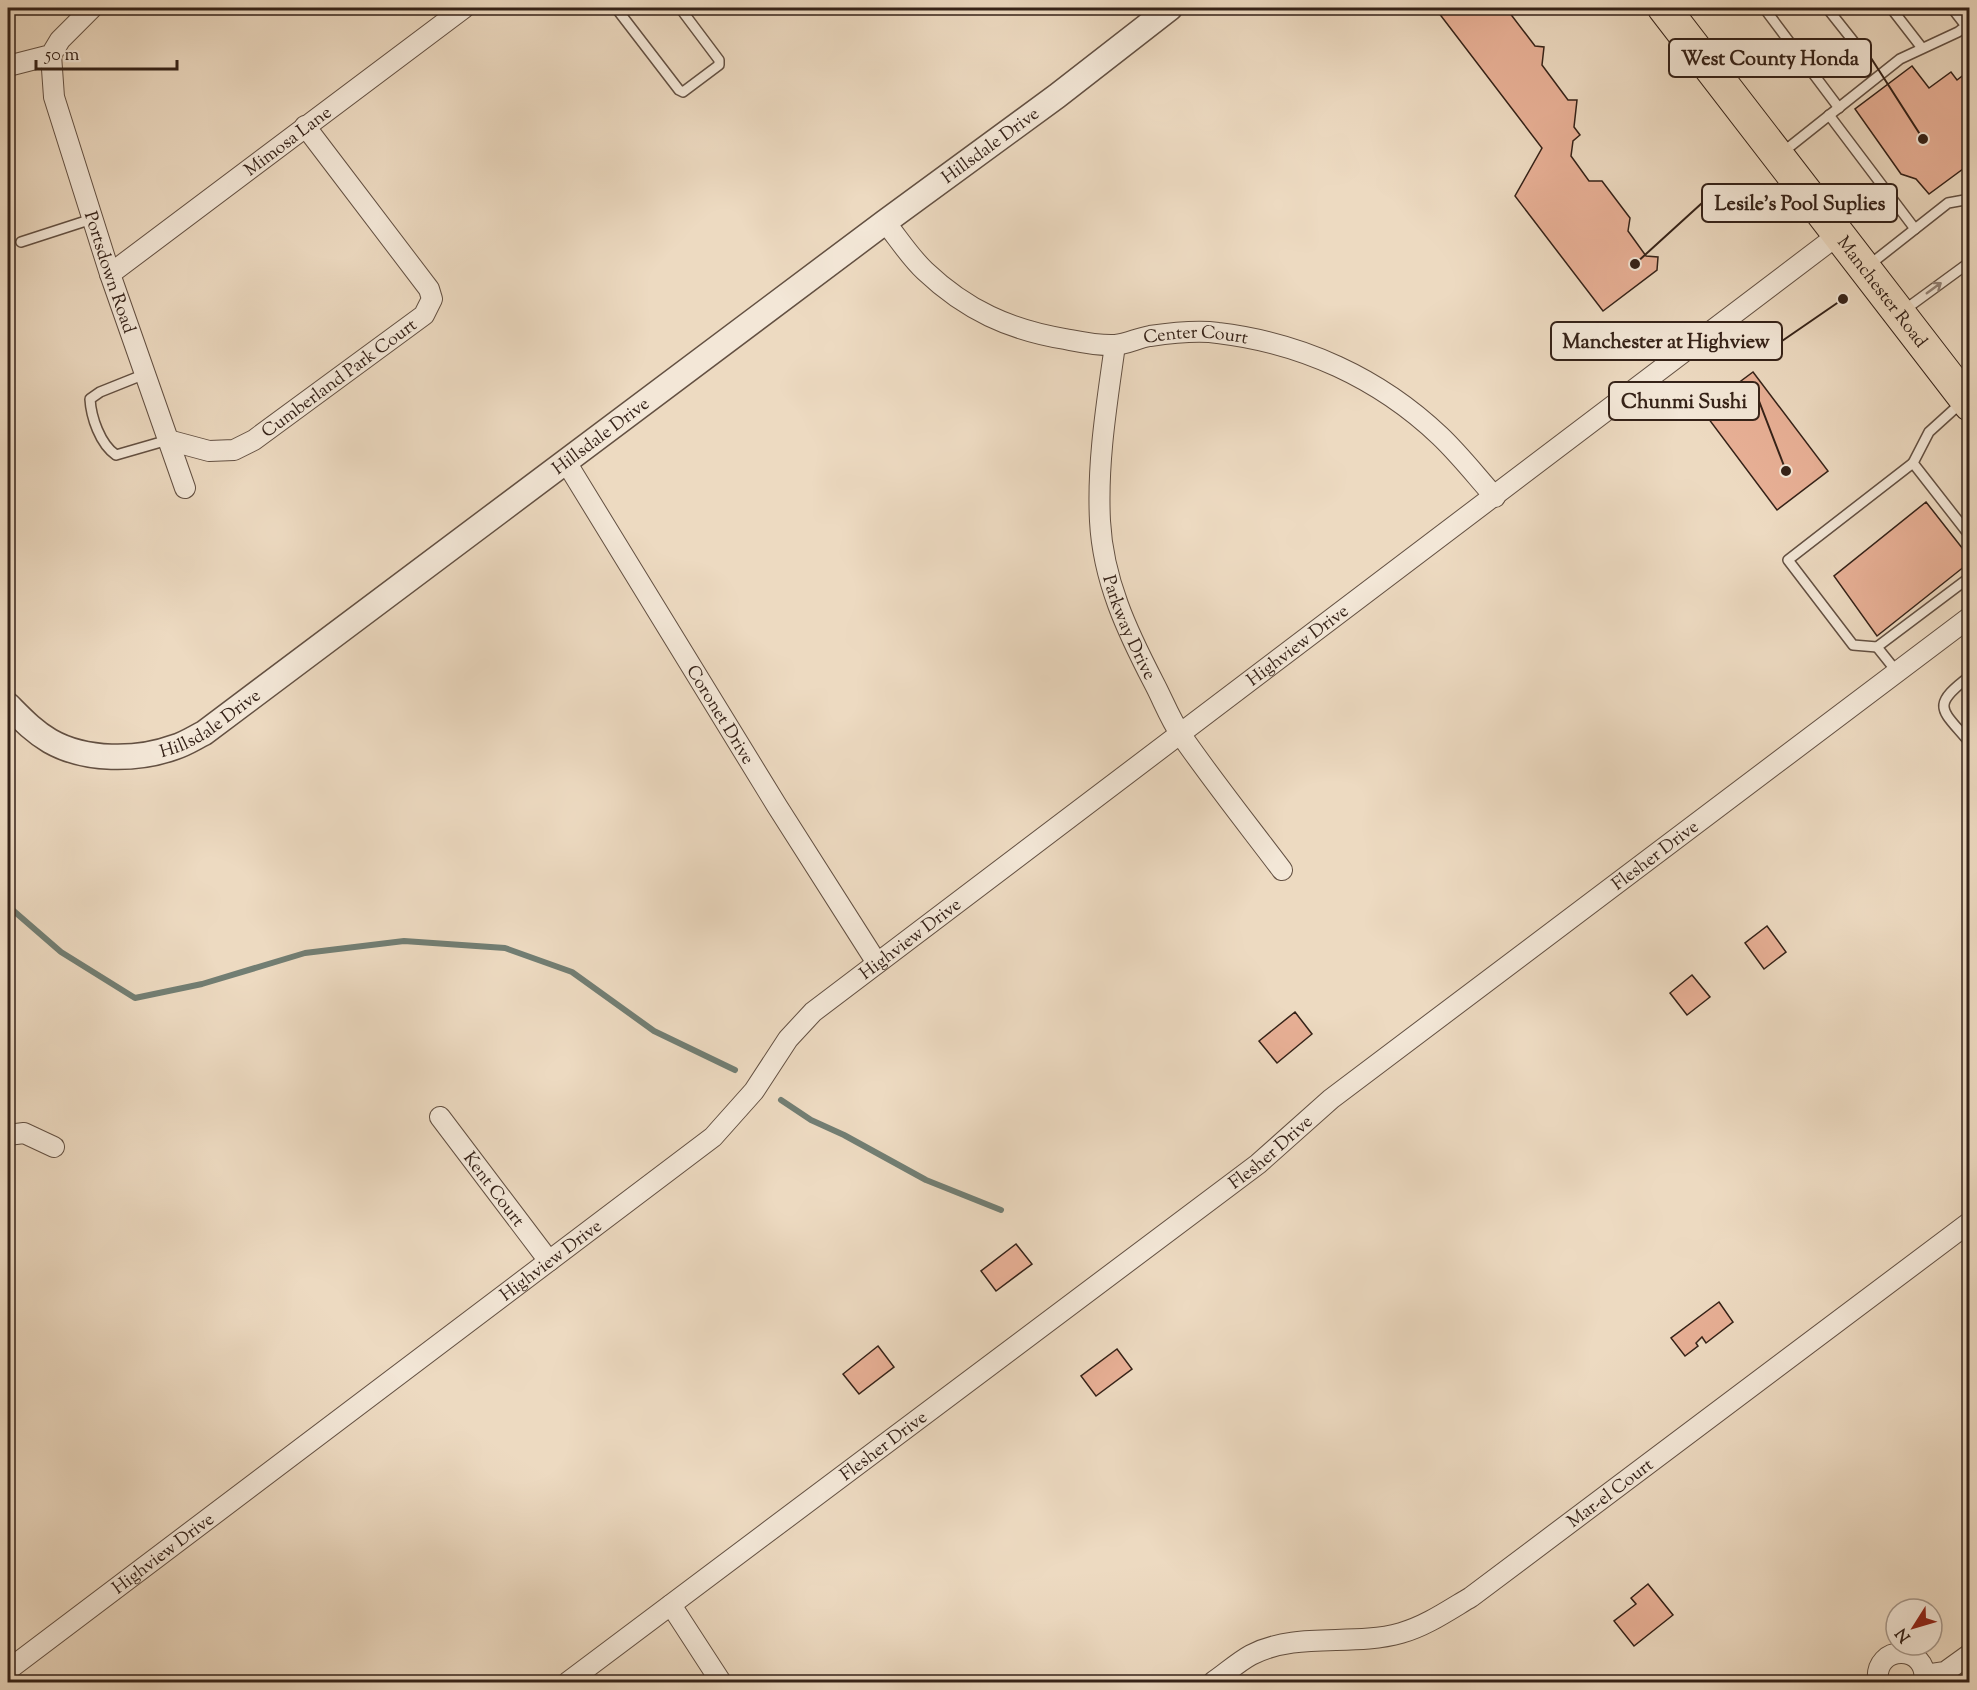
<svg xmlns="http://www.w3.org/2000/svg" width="1977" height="1690" viewBox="0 0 1977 1690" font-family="'Sorts Mill Goudy',serif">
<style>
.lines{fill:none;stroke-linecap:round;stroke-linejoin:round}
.stream{stroke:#727e73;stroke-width:6}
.building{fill:#e8b096;stroke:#352218;stroke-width:1.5}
.service-casing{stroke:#635042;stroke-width:12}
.minor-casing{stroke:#635042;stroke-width:22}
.tertiary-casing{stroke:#635042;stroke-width:27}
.trunk-casing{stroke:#352218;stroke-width:34}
.service{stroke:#f3e7d7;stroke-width:9}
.minor{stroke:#f3e7d7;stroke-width:20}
.tertiary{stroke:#f3e7d7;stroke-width:24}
.trunk{stroke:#eddac1;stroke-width:32}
.oneway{stroke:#948478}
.labels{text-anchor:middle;stroke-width:5;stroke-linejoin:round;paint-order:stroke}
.street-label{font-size:18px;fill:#352218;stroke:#f3e7d7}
.leader{fill:none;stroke:#352218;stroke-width:2}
.callout-dot{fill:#352218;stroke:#f3e7d7;stroke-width:2}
.callout{fill:#f3e7d7;stroke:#352218;stroke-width:2}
.callout-label{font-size:20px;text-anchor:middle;font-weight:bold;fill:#352218}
</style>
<rect width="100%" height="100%" fill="#eddac1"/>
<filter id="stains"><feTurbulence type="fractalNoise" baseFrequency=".00333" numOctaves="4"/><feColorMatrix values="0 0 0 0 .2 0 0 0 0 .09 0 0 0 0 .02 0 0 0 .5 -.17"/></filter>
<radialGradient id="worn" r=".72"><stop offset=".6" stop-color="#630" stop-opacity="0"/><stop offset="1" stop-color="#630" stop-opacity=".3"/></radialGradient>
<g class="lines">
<g class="stream">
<polyline points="8,906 61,952 135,998 202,984 305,953 404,941 505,948 572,972 654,1031 735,1070"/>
<polyline points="781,1100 811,1120 844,1135 926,1180 1001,1210"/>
</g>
</g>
<g class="building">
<polygon points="1435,8 1506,8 1535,46 1544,47 1542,65 1568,100 1577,100 1574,127 1580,135 1573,141 1571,156 1589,181 1602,181 1630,218 1628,231 1646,256 1658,257 1657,270 1603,311 1515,196 1542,148"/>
<polygon points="1912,66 1929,88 1951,72 1957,80 1970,70 1970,178 1963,169 1929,194 1916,179 1901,174 1855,109"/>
<polygon points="1753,372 1828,471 1777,510 1702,410"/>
<polygon points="1926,502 1970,558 1970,562 1877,636 1834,576"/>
<polygon points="1767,926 1786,952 1764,969 1745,943"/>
<polygon points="1692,975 1710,997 1687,1015 1670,993"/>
<polygon points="1295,1012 1312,1034 1277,1063 1259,1041"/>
<polygon points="1016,1244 1032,1264 996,1291 981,1271"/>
<polygon points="1719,1302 1733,1322 1706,1343 1702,1337 1696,1343 1698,1346 1685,1356 1671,1338"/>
<polygon points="878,1346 894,1367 859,1394 843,1374"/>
<polygon points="1117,1349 1132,1369 1096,1396 1081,1376"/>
<polygon points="1648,1584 1673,1615 1634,1646 1614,1621 1636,1604 1631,1598"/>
</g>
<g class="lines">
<defs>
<g id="service">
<polyline points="616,8 679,90 683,92 719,65 719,60 680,8"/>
<polyline points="1764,8 1839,108"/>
<polyline points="1827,8 1854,42"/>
<polyline points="1891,8 1922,48"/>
<polyline points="1952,8 1966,26"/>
<polyline points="1829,115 1915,229"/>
<polyline points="1783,152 1900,59 1958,32 1970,23"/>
<polyline points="21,242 92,219"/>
<polyline points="1868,266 1948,203 1970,199"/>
<polyline points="1903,311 1970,262"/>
<path d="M145 374 100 392 90 399C91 417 100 444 116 455L168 440"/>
<polyline points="1961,403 1929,432 1913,463 1970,536"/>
<polyline points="1877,647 1853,645 1788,560 1913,463"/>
<polyline points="1897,672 1877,647 1970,577"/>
<path d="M1970 676C1929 707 1942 709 1970 743"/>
</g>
<g id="minor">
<path id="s1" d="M51 55 54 97 110 274 185 488"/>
<polyline points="8,66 51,55 60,40 92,8"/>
<path id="s2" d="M885 222C898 238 910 257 925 271 966 310 1010 330 1065 339 1081 342 1099 346 1115 345 1127 344 1138 338 1150 336 1171 333 1197 330 1218 333 1302 343 1379 378 1440 436 1460 455 1477 477 1495 497"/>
<path id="s3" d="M110 274 464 8"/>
<path id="s4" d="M1115 345C1107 403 1097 461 1100 521 1103 580 1127 631 1154 683 1163 700 1170 719 1181 735 1213 781 1248 825 1282 870"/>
<path id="s5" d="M168 440 209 451 234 450 254 440 424 315 432 299 429 289 305 126"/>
<path id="s6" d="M566 462 777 806 877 963"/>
<path id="s7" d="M440 1117 549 1261"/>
<polyline points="8,1135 24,1133 54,1147"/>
<polyline points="671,1605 721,1682"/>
<path id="s8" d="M8 1670 713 1137 754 1091 788 1039 813 1012 1838 235"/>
<polyline points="1925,1675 1945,1672 1970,1654"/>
<path id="s9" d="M568 1682 1258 1164 1331 1099 1970 617"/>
<path id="s10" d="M1213 1682C1225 1674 1238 1662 1251 1655 1297 1631 1352 1647 1401 1633 1426 1626 1449 1610 1471 1597L1970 1222"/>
<path d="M1878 1682C1873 1643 1930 1644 1924 1682"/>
</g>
<g id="tertiary">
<path id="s11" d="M8 705C21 718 33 731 50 741 85 761 137 761 175 747 185 744 194 738 204 733L885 222 1057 96 1170 8"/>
</g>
<g id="trunk">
<path id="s12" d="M1664 8 1970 405"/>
</g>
</defs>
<use href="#service" class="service-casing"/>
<use href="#minor" class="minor-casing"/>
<use href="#tertiary" class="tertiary-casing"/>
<use href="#trunk" class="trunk-casing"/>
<use href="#service" class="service"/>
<use href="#minor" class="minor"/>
<use href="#tertiary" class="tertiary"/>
<use href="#trunk" class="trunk"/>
</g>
<defs><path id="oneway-shaft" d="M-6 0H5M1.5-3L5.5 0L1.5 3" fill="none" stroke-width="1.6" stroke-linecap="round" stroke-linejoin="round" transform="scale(1.5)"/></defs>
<use class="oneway" href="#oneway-shaft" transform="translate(1934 288) rotate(-36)"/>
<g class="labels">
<g class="street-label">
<text dy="6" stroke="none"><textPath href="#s3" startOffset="222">Mimosa Lane</textPath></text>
<text dy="6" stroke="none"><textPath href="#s11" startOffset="1198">Hillsdale Drive</textPath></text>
<text dy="6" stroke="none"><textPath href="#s1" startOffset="226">Portsdown Road</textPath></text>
<text dy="6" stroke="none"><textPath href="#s12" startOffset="358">Manchester Road</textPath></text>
<text dy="6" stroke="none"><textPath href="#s2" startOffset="354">Center Court</textPath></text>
<text dy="6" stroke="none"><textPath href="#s5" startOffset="195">Cumberland Park Court</textPath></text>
<text dy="6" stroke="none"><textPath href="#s11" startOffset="712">Hillsdale Drive</textPath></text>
<text dy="6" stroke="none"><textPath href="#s4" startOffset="288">Parkway Drive</textPath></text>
<text dy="6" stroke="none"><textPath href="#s8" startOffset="1652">Highview Drive</textPath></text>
<text dy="6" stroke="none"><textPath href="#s6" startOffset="296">Coronet Drive</textPath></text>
<text dy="6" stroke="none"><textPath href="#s11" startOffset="226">Hillsdale Drive</textPath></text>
<text dy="6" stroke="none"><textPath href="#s9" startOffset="1366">Flesher Drive</textPath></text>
<text dy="6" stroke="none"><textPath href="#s8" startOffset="1166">Highview Drive</textPath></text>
<text dy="6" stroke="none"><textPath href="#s9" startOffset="880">Flesher Drive</textPath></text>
<text dy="6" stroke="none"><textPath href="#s7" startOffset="90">Kent Court</textPath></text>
<text dy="6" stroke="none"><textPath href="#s8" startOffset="680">Highview Drive</textPath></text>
<text dy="6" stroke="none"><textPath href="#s9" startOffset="394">Flesher Drive</textPath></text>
<text dy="6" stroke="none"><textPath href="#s10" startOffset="452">Mar-el Court</textPath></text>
<text dy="6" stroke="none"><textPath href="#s8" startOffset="194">Highview Drive</textPath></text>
</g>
</g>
<path class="leader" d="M1923 139L1871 58M1635 264L1702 203M1843 299L1782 341M1786 471L1759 401"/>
<g class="callout-dot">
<circle cx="1923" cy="139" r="6"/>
<circle cx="1635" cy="264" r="6"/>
<circle cx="1843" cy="299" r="6"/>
<circle cx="1786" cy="471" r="6"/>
</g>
<g class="callout">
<rect x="1669" y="39" width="202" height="38" rx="6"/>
<rect x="1702" y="184" width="195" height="38" rx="6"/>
<rect x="1551" y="322" width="231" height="38" rx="6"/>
<rect x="1609" y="382" width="150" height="38" rx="6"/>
</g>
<g class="callout-label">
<text x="1770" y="65">West County Honda</text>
<text x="1800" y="210">Lesile's Pool Suplies</text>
<text x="1666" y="348">Manchester at Highview</text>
<text x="1684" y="408">Chunmi Sushi</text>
</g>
<rect width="1977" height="1690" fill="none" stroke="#eddac1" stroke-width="30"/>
<rect x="9" y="9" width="1959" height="1672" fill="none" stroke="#352218" stroke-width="3"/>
<rect x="15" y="15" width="1947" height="1660" fill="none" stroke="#352218" stroke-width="1.5"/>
<g transform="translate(1914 1627) rotate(233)"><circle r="28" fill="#f3e7d7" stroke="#a7988b" stroke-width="1.5"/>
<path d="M0-4.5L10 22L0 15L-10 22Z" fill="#8f2418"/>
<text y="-9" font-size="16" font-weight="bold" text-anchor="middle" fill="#352218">N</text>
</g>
<path d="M36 60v9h141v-9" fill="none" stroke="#352218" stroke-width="3"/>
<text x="45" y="60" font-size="18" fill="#352218" stroke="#f3e7d7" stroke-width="4.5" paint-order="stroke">50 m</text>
<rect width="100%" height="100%" filter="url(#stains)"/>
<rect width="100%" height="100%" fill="url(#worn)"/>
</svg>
